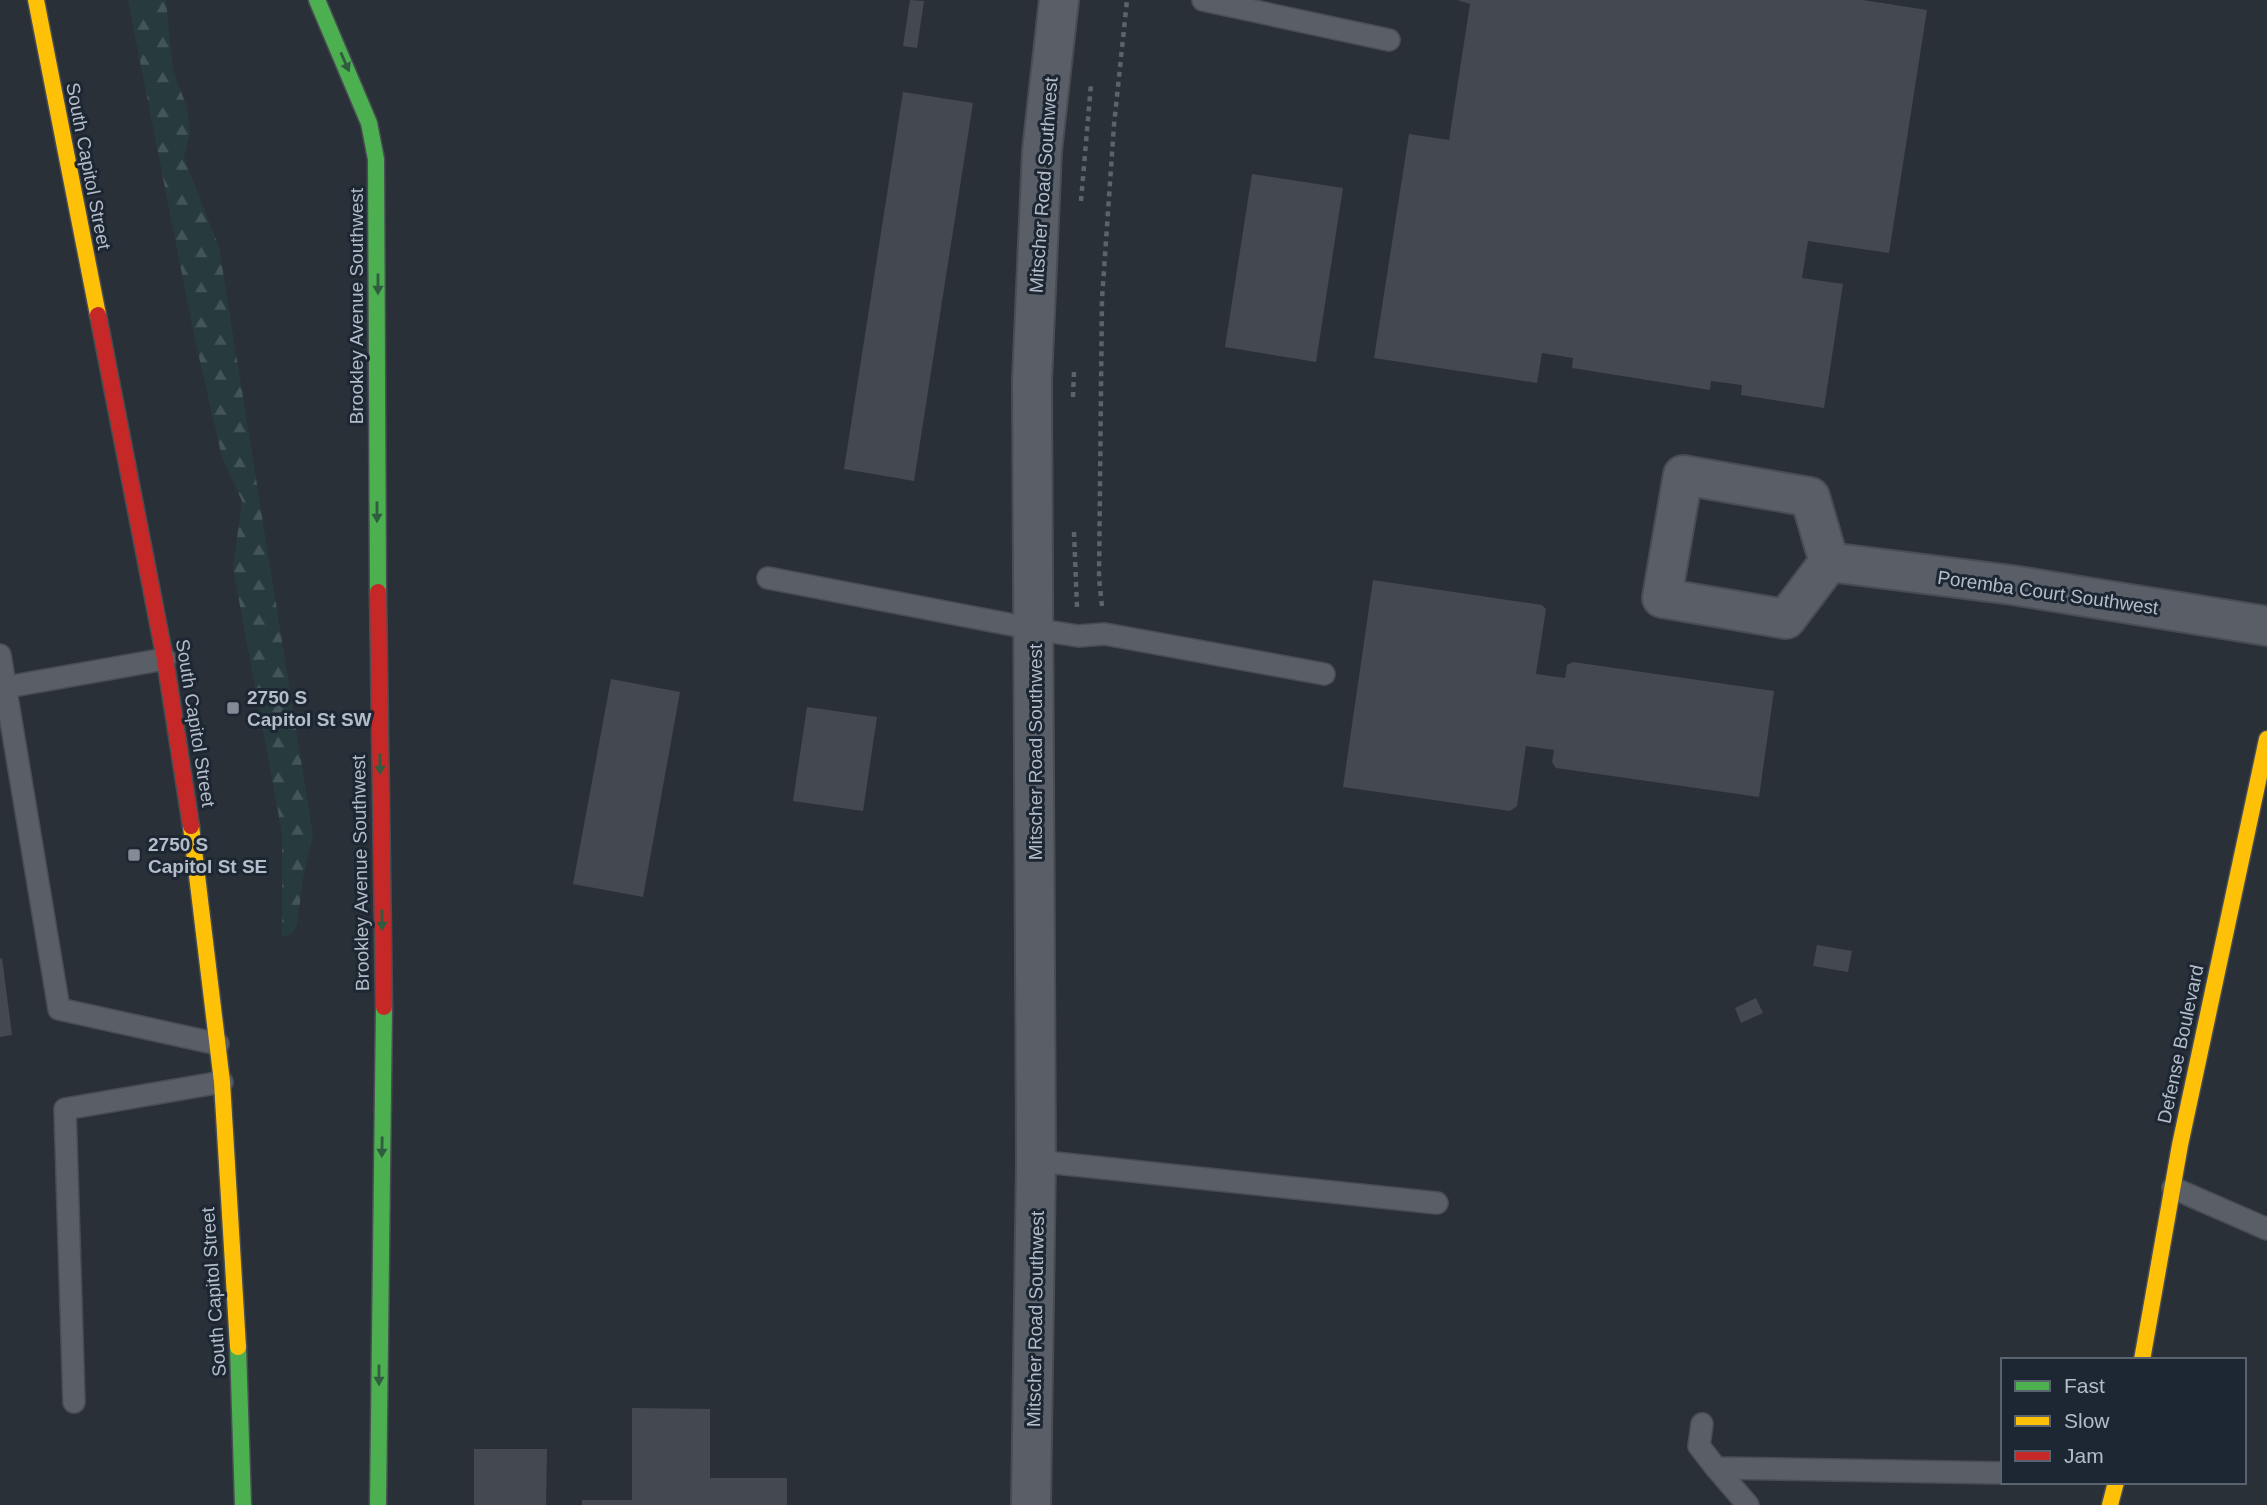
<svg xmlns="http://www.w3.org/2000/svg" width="2267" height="1505" viewBox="0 0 2267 1505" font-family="Arial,sans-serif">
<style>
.forest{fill:url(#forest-firs)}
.building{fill:#444950}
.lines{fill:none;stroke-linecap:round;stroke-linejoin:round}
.lane-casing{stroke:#484c53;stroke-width:24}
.street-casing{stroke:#484c53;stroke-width:42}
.fast-casing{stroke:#484c53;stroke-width:19}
.slow-casing{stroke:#484c53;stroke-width:19}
.jam-casing{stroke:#484c53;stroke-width:19}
.path{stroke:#5d636a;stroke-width:4.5;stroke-dasharray:5 5;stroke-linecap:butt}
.lane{stroke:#5a5e66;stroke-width:21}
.street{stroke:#5a5e66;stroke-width:38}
.fast{stroke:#4caf50;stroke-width:16}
.slow{stroke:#ffc107;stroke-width:16}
.jam{stroke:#c62828;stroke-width:16}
.oneway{fill:#305d3f}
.poi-dot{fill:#848b96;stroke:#1d2633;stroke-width:2.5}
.labels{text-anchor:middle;stroke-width:6;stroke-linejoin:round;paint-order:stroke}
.street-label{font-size:19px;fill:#b4bcc9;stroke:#1d2633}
.poi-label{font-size:19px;font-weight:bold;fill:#b4bcc9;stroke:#1d2633;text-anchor:start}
</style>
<defs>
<pattern id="forest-firs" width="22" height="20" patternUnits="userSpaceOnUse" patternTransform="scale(1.75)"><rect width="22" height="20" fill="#273a3e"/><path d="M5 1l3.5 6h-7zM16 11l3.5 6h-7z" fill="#445559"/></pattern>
</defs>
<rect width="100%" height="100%" fill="#2a3038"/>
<polygon class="forest" points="128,0 166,0 173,71 187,107 190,132 184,158 219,247 313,835 303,878 297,925 292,934 282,937 282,833 233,568 242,501 222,457 194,335"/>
<g class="building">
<polygon points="910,0 924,1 917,48 903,46"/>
<polygon points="1457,0 1863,0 1927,10 1889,253 1808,241 1802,278 1843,284 1824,408 1741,395 1742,385 1711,381 1710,390 1572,368 1573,358 1542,353 1537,383 1374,358 1409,134 1449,140 1470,4"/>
<polygon points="903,92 973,103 914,481 844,469"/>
<polygon points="1252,174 1343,188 1316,362 1225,347"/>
<polygon points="1373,580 1542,605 1546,609 1536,674 1565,678 1567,665 1573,662 1774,691 1759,797 1556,768 1552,762 1554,750 1526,746 1517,806 1510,811 1343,787"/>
<polygon points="611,679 680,692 643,897 573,884"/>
<polygon points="807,707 877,717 863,811 793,801"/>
<polygon points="1817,945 1852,951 1848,972 1813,966"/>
<polygon points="2,958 12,1035 0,1037 0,959"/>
<polygon points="1756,998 1763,1013 1741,1023 1735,1008"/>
<polygon points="632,1408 710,1409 710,1478 787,1478 787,1505 582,1505 582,1500 632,1500"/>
<polygon points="474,1449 547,1449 546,1505 474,1505"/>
</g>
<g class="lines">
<defs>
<g id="lane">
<polyline points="1203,0 1389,40"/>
<polyline points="768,578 1034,629 1078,636 1105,634 1324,674"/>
<polyline points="0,655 59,1009 218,1044"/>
<polyline points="7,687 165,659"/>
<polyline points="1036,1161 1437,1203"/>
<polyline points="2173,1188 2267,1229"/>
<polyline points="74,1402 65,1109 222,1082"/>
<polyline points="1702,1424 1699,1446 1716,1468 2003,1473"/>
<polyline points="1716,1468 1748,1505"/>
</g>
<g id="street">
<polygon points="1683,475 1810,497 1829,562 1786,619 1662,598"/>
<polyline points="1829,562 2012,585 2267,626"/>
<polyline points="1031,1505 1036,1161 1032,381 1042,151 1059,0"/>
</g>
<g id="fast">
<polyline points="317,0 369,123 376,159 378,592"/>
<polyline points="238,1347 243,1505"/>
<polyline points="378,1505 384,1007"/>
</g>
<g id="slow">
<polyline points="36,0 98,315"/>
<polyline points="191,826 222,1082 238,1347"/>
<polyline points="2142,1360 2180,1145 2267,739"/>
<polyline points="2110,1505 2116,1482"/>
</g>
<g id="jam">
<polyline points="98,315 165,659 191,826"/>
<polyline points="378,592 384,1007"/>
</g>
</defs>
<use href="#lane" class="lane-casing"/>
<use href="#street" class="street-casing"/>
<use href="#fast" class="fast-casing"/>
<use href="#slow" class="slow-casing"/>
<use href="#jam" class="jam-casing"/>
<g class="path">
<polyline points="1081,201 1091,84"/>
<polyline points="1073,397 1074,371"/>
<polyline points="1074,532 1077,607"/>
<polyline points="1102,606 1099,578 1102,299 1114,125 1127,0"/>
</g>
<use href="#lane" class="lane"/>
<use href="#street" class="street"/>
<use href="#fast" class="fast"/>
<use href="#slow" class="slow"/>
<use href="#jam" class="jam"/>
</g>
<defs><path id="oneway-solid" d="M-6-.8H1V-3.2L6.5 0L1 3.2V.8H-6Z" transform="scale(1.75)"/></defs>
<g class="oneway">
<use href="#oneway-solid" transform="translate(345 62) rotate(66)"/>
<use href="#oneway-solid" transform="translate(378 284) rotate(90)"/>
<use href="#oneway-solid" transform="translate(377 512) rotate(90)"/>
<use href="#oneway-solid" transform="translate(380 764) rotate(89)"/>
<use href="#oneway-solid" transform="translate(382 920) rotate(89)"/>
<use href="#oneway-solid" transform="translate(382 1147) rotate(91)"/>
<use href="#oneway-solid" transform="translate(379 1375) rotate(90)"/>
</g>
<g class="poi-dot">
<rect x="226" y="701" width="14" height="14" rx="3.5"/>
<rect x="127" y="848" width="14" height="14" rx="3.5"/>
</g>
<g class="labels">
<g class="street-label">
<text transform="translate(89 166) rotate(79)" y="7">South Capitol Street</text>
<text transform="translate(1043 185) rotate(-86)" y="7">Mitscher Road Southwest</text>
<text transform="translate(356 306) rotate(-90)" y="7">Brookley Avenue Southwest</text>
<text transform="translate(2048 592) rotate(8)" y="7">Poremba Court Southwest</text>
<text transform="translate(196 723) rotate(81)" y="7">South Capitol Street</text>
<text transform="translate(1035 752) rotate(-90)" y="7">Mitscher Road Southwest</text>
<text transform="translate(360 873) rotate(-91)" y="7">Brookley Avenue Southwest</text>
<text transform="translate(2180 1044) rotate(-78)" y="7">Defense Boulevard</text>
<text transform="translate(213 1292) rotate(-94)" y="7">South Capitol Street</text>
<text transform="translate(1035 1319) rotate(-89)" y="7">Mitscher Road Southwest</text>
</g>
<g class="poi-label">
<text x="247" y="704">2750 S<tspan x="247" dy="22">Capitol St SW</tspan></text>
<text x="148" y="851">2750 S<tspan x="148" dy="22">Capitol St SE</tspan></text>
</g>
</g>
<rect x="2001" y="1358" width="245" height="126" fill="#1d2633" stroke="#59626f" stroke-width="2"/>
<rect x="2015" y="1381" width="35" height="10" fill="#4caf50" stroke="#59626f" stroke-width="2"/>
<text x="2064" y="1393" font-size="21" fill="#b4bcc9">Fast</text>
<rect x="2015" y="1416" width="35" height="10" fill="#ffc107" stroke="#59626f" stroke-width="2"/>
<text x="2064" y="1428" font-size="21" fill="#b4bcc9">Slow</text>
<rect x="2015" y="1451" width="35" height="10" fill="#c62828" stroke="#59626f" stroke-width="2"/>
<text x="2064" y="1463" font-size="21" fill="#b4bcc9">Jam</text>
</svg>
